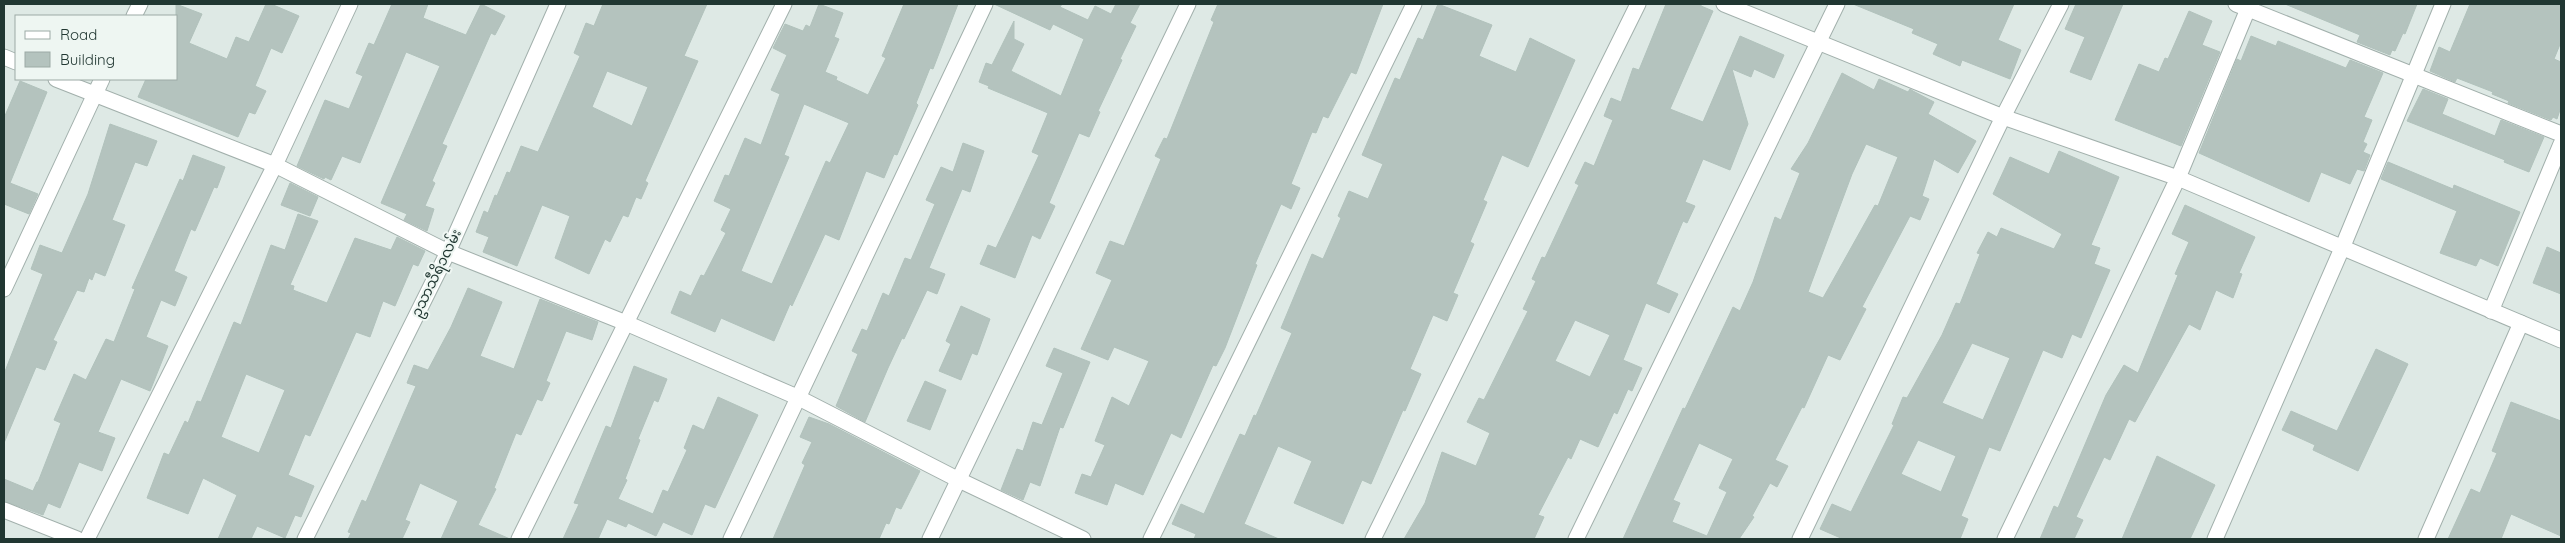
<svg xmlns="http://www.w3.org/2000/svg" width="2565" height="543" viewBox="0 0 2565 543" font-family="Quicksand,'Noto Sans Myanmar',sans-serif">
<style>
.building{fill:#b4c3be;stroke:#b1c2bc;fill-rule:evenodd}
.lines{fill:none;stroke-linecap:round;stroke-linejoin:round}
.minor-casing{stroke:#a2b0ac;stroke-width:17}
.minor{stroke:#fff;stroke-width:15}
.labels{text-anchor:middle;stroke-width:4;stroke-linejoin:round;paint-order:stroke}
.street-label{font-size:14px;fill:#213732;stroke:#eef6f2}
</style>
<rect width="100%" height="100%" fill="#dee9e5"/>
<g class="building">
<polygon points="176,4 202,14 189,43 227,59 236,37 249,42 266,4 271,4 299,16 282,53 271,48 255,86 266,91 255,114 249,112 238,137 138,97 146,79 176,79"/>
<polygon points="392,4 428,4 423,18 466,35 481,4 505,16 495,35 491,33 442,144 447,146 432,181 435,183 425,206 434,209 427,231 404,220 407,214 381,203 440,66 406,52 360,163 342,156 331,180 325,177 324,179 297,166 325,100 349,109 363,76 356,73 369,43 374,45"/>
<path d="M603 4H707L684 56 698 61 645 181 648 183 641 199 636 197 628 217 623 215 610 242 605 239 589 274 555 258 570 216 542 205 517 266 483 252 489 237 476 232 484 211 488 213 495 195 497 196 507 172 510 173 521 146 538 152 580 56 574 53 586 23 594 26ZM607 71 648 87 632 126 592 107Z"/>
<path d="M819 4 843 13 834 37 839 39 825 72 837 77 836 80 868 95 886 58 882 56 904 4H958L933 69 930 68 916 103 918 105 897 155 894 154 884 178 866 171 839 240 825 234 792 306 790 304 774 341 721 318 715 332 671 313 680 291 691 296 701 275 704 276 726 233 721 230 731 209 714 201 725 175 729 176 745 138 761 145 780 94 771 90 787 55 773 48 785 24 803 31 806 25 810 27ZM804 104 849 123 830 163 826 161 772 284 741 271 789 157 784 155Z"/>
<polygon points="994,4 1062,4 1060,7 1088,20 1095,6 1111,14 1116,4 1140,4 1130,23 1136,26 1120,59 1122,60 1098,111 1100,112 1089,137 1079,133 1049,203 1055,206 1040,239 1032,235 1015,278 980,264 988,245 996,248 1014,210 1039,155 1032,152 1048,113 988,88 989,86 979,82 986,63 992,65 1014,21 1014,39 1024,44 1011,71 1061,96 1084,39 1053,24 1050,30"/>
<polygon points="1218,4 1383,4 1356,74 1351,72 1328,118 1323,116 1316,133 1312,132 1291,184 1300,188 1291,209 1281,204 1255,264 1257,265 1225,348 1216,366 1213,365 1181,438 1171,433 1143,495 1115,483 1107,505 1075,493 1082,474 1091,477 1105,445 1095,441 1112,397 1129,406 1149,361 1114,347 1108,360 1081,349 1112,280 1096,273 1110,241 1124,246 1161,159 1155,156 1164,138 1167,139 1214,22 1211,20"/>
<polygon points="1438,4 1492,25 1479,56 1516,72 1530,38 1575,60 1528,167 1502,155 1483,200 1487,202 1470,242 1474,244 1453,293 1458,295 1447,321 1433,315 1410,369 1421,374 1405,411 1403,410 1371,484 1362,480 1343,524 1294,503 1312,461 1278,446 1244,524 1279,539 1194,539 1196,534 1172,524 1181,504 1204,514 1240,434 1245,436 1254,415 1256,416 1292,333 1281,328 1312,254 1323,259 1341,218 1338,216 1349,191 1368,199 1383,164 1362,155 1395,78 1400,80 1418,38 1423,40"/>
<path d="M1666 4H1701V6L1713 11 1670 109 1703 122 1740 36 1784 55 1774 78 1754 69 1751 77 1732 69 1748 124 1730 170 1703 159 1685 202 1695 206 1687 223 1683 221 1656 284 1678 294 1669 313 1646 303 1623 360 1642 368 1632 391 1628 389 1617 414 1614 412 1598 447 1580 439 1571 459 1568 457 1538 515 1544 517 1534 539H1404L1425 503 1442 452 1476 466 1490 433 1467 422 1479 398 1484 400 1528 311 1523 309 1536 281 1532 279 1542 257 1545 258 1579 185 1575 183 1585 162 1594 166 1613 120 1604 116 1611 98 1621 102 1633 68 1639 70ZM1575 320 1610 335 1590 377 1555 361Z"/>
<polygon points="1853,4 2014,4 1998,40 2021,50 2010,79 1962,60 1960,66 1933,54 1938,44 1912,33 1914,29"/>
<polygon points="2076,4 2123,4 2091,80 2070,72 2085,37 2065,29"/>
<polygon points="2285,4 2417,4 2405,34 2403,33 2395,51 2392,50 2390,55 2357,42 2360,35"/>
<polygon points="2470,4 2561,4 2561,42 2554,59 2561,62 2561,107 2557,119 2553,117 2551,120 2508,103 2509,101 2492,94 2493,92 2457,78 2455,82 2430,71 2439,47 2450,52"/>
<polygon points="2189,11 2212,21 2202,45 2220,52 2181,146 2115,120 2139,64 2159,72 2165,58 2168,59"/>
<polygon points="2251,36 2276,46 2278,41 2346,68 2350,60 2383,73 2364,117 2372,120 2363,142 2367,144 2363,152 2370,155 2364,171 2357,169 2350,184 2321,172 2309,202 2199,153 2237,59 2241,61"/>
<path d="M1842 73 1874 90 1879 79 1908 92 1910 89 1913 91 1934 102 1928 114 1976 141 1958 173 1934 159 1922 196 1929 199 1920 220 1910 216 1862 307 1866 309 1840 360 1828 355 1804 408 1802 407 1775 460 1788 466 1777 487 1770 483 1752 516 1754 517 1739 539H1623L1683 408 1685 409 1733 307 1740 311 1753 282 1775 217 1781 220 1800 173 1791 169 1808 143ZM1866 144 1898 157 1878 206 1875 205 1823 298 1808 292 1852 174ZM1699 443 1733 459 1719 488 1727 492 1707 536 1672 522 1680 503 1673 500Z"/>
<polygon points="20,81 47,92 10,183 38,194 29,214 4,204 4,118"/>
<polygon points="2423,89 2448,99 2442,114 2495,136 2501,120 2544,137 2529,172 2504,162 2505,160 2407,121"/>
<polygon points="110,124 157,141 147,166 135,162 112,220 125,225 105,276 95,272 92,280 89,278 84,292 77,290 53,340 57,342 45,370 36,367 4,443 4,374 43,274 31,269 40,245 62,253 88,194"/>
<polygon points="963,143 984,151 970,192 962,189 929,268 945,274 937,294 927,290 904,339 902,338 888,368 865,422 836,406 858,354 852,351 862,329 867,331 883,293 889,296 905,258 911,260 935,204 926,200 941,167 953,172"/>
<path d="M2059 151 2119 177 2091 245 2100 248 2094 264 2110 270 2081 338 2072 334 2062 358 2043 350 2000 451 1989 447 1961 516 1968 519 1960 539H1843L1820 529 1832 504 1851 512 1894 425 1892 424 1903 397 1907 398 1942 335 1956 303 1960 304 1980 254 1977 253 1988 232 1997 237 2001 228 2054 249 2062 234 1993 194 2010 157 2049 174ZM1972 343 2010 358 1983 420 1942 403ZM1918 440 1956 456 1941 492 1901 474Z"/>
<polygon points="193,155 225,167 217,188 214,187 195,231 191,229 174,271 187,277 175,306 161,300 146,337 168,346 150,391 121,379 98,432 115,438 102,471 79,462 60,508 48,503 43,515 4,501 4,479 33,491 37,482 38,482 61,423 54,420 74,374 86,380 106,339 114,342 135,289 132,288 180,179 183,181"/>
<polygon points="2388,162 2453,189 2454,185 2520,212 2498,266 2480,258 2476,266 2440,253 2457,211 2381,179"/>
<polygon points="290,183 318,197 310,216 281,205"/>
<polygon points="2185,205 2255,237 2239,273 2242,274 2233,298 2216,290 2200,330 2189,324 2135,422 2129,419 2110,460 2104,457 2076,517 2083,520 2074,539 2040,539 2054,506 2058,508 2106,395 2124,365 2138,373 2178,275 2175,274 2189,242 2172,234"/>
<path d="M298 214 318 221 290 285 294 286 293 290 327 303 355 238 391 250 397 237 425 251 418 266 413 264 395 306 383 301 370 337 356 332 310 436 305 434 288 475 314 486 301 517 295 515 285 538 257 526 251 539H218L237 495 203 478 188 514 147 498 164 453 169 455 185 421 188 423 197 401 201 402 234 322 241 325 271 245 285 250ZM246 374 285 390 259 453 221 437Z"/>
<polygon points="2547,247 2561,253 2561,294 2533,283"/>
<polygon points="468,288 502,302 480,356 514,369 540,299 598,322 592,340 566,331 546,381 550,383 542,401 537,399 521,435 516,433 494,488 496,489 478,525 510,539 441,539 458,501 420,483 405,520 410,522 402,539 348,539 351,533 348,532 362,500 366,502 416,386 407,383 414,365 428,370 451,327"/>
<polygon points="961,306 990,319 977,355 972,353 961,380 939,371 951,344 946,341"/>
<polygon points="1054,348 1090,362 1063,428 1060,427 1040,486 1030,482 1023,500 1001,490 1017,449 1023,451 1033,422 1042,425 1063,373 1046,366"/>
<polygon points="2376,349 2408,364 2358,471 2313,450 2315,445 2282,430 2291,411 2337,431"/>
<polygon points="634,366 667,379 658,402 654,400 638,439 640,440 625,479 627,480 618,499 653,514 663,490 668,492 687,450 684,448 693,425 704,430 718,397 758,415 715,508 705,504 692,535 663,522 656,536 628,523 626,527 607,519 598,539 563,539 579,504 574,503 606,426 611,428"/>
<polygon points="925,381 946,390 930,430 907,421"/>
<polygon points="2511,402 2561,421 2561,536 2511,514 2501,539 2448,539 2471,489 2480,493 2497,453 2492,451"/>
<polygon points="809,417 829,424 920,471 901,509 896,507 889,524 886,523 879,539 773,539 805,465 802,463 812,442 800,437"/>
<polygon points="2157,456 2215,485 2190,539 2122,539"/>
</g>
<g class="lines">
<defs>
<g id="minor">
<polyline points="1724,4 2003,117 2178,178 2005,539"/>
<polyline points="2236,4 2561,134"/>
<polyline points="2250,4 2178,178 2561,340"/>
<polyline points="134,16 140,4"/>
<polyline points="4,57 16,62"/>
<polyline points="56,79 275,165 448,252 626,323 797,397 957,479 1083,539"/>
<polyline points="4,289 102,79"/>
<polyline points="2491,311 2561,144"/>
<polyline points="4,510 77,539"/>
<polyline points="87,539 275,165 350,4"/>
<polyline points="305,539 448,252 558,4"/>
<polyline points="519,539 784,4"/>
<polyline points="731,539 985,4"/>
<polyline points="930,539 1188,4"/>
<polyline points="1151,539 1414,4"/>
<polyline points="1373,539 1638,4"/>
<polyline points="1576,539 1837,4"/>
<polyline points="1800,539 2003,117 2061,4"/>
<polyline points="2215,539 2343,246 2443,4"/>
<polyline points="2426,539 2521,323"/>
</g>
</defs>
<use href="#minor" class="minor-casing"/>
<use href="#minor" class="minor"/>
</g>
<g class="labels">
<g class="street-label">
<text transform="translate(436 273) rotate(-64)" y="5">ဥသာသီရိ၁လမ်း</text>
</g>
</g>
<rect width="2565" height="543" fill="none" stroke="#213732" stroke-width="10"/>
<rect x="15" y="15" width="162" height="65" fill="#eef6f2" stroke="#9caaa5"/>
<rect x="25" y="31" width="25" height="8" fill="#ffffff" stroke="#9caaa5"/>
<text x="60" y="40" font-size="15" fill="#213732">Road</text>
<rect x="25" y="52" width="25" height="15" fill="#b4c3be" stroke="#9caaa5"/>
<text x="60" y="65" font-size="15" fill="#213732">Building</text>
</svg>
